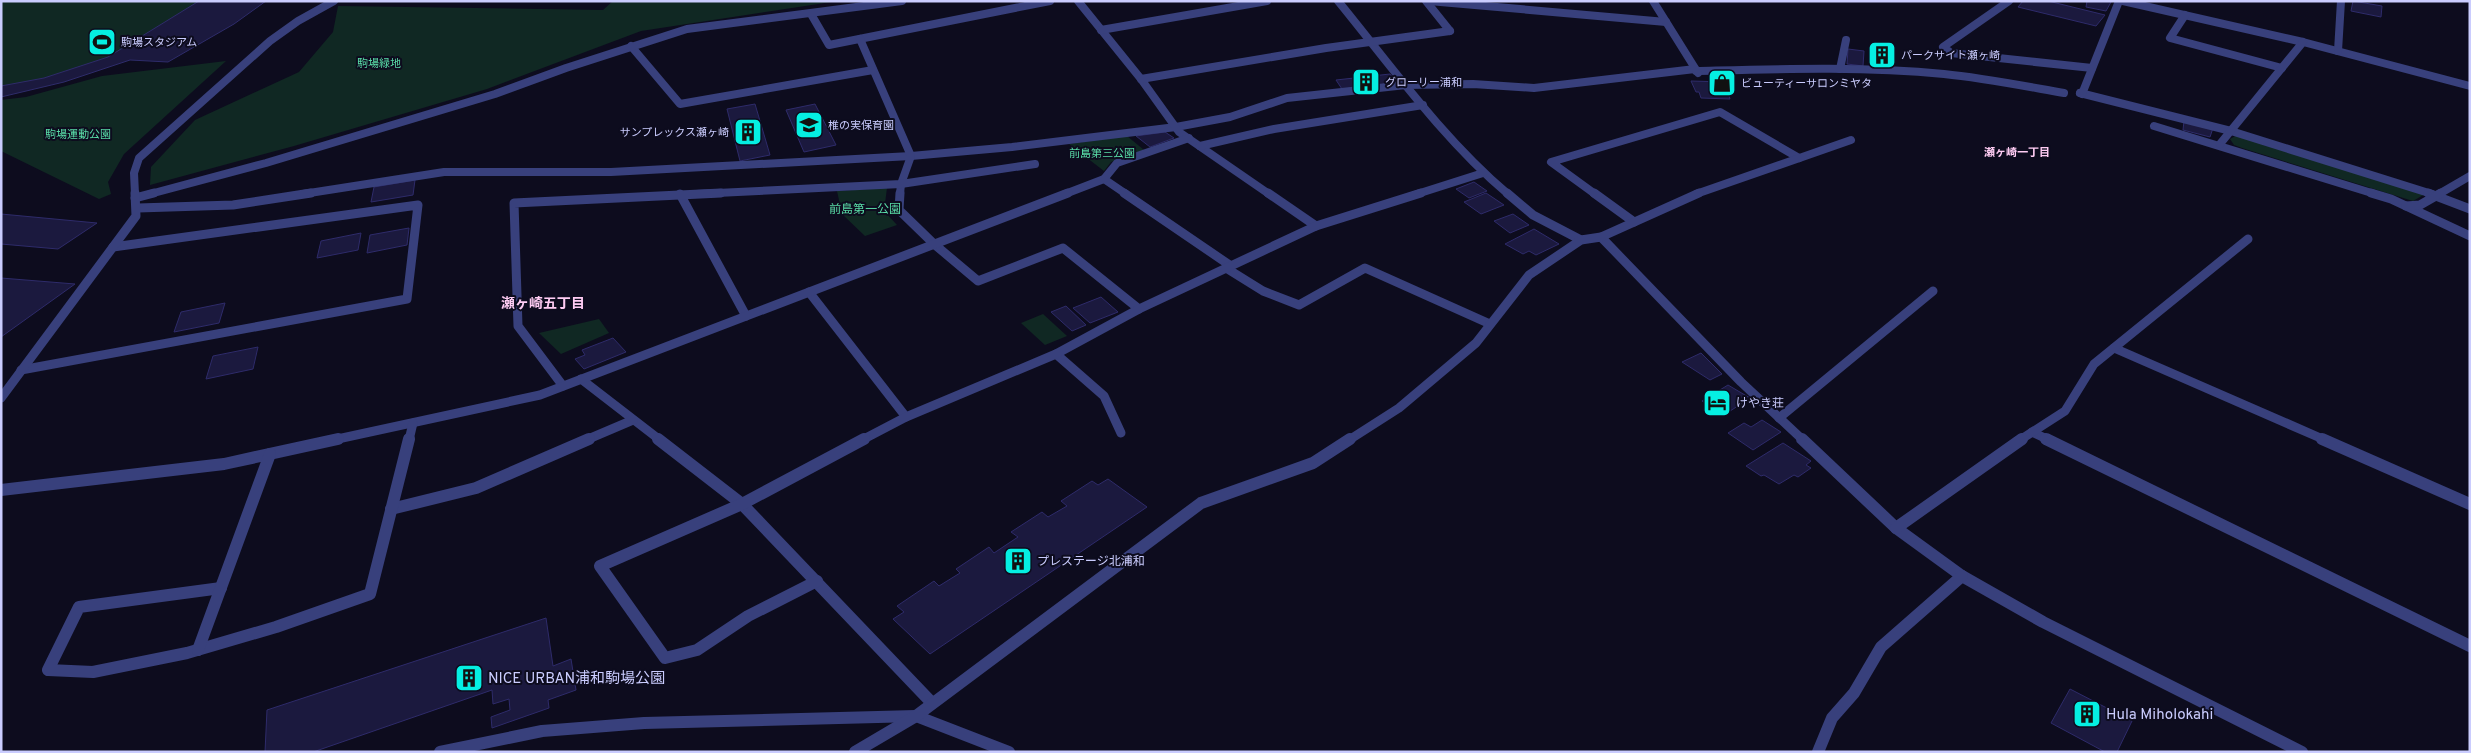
<svg xmlns="http://www.w3.org/2000/svg" width="2471" height="753" viewBox="0 0 2471 753" font-family="Overpass,'Noto Sans JP',sans-serif">
<style>
.green{fill:#102823}
.building{fill:#1b193e;stroke:#2e2b6a}
.lines{fill:none;stroke-linecap:round;stroke-linejoin:round}
.pedestrian-far1{stroke:#38407c;stroke-width:8}
.pedestrian{stroke:#38407c;stroke-width:9}
.minor-far2{stroke:#38407c;stroke-width:8}
.minor-far1{stroke:#38407c;stroke-width:9}
.minor{stroke:#38407c;stroke-width:12}
.tertiary-far1{stroke:#38407c;stroke-width:8}
.tertiary{stroke:#38407c;stroke-width:9}
.labels{text-anchor:middle;stroke-width:4;stroke-linejoin:round;paint-order:stroke}
.far-poi-label{font-size:11px;fill:#caccfe;stroke:#0d0c1e;text-anchor:start}
.far-park-label{font-size:11px;fill:#59dba7;stroke:#0d0c1e}
.far-neighbourhood-label{font-size:11px;font-weight:bold;fill:#feccf3;stroke:#0d0c1e}
.park-label{font-size:12px;fill:#59dba7;stroke:#0d0c1e}
.poi-label{font-size:12px;fill:#caccfe;stroke:#0d0c1e;text-anchor:start}
.neighbourhood-label{font-size:14px;font-weight:bold;fill:#feccf3;stroke:#0d0c1e}
.near-poi-label{font-size:15px;fill:#caccfe;stroke:#0d0c1e;text-anchor:start}
</style>
<rect width="100%" height="100%" fill="#0d0c1e"/>
<g class="green">
<polygon points="1,1 266,1 234,24 168,62 130,60 64,82 1,97"/>
<polygon points="613,1 838,1 641,31 487,89 294,146 150,185 151,167 195,120 299,72 333,32 338,6 603,10"/>
<polygon points="226,61 124,154 108,182 111,194 99,199 1,151 1,100 26,97 102,76"/>
<polygon points="2237,135 2425,194 2413,201 2242,148 2234,145 2230,139"/>
<polygon points="1127,136 1144,150 1111,162 1104,171 1069,144"/>
<polygon points="887,188 884,211 897,225 865,236 842,214 837,191"/>
<polygon points="1043,314 1067,336 1045,345 1021,323"/>
<polygon points="599,319 609,333 561,354 539,333"/>
</g>
<g class="building">
<polygon points="199,1 266,1 234,24 168,62 130,60 64,82 1,97 1,86 44,78 108,57"/>
<polygon points="2023,1 2048,1 2105,15 2096,26 2018,7"/>
<polygon points="2087,1 2108,1 2111,2 2106,11 2086,7"/>
<polygon points="2353,1 2382,6 2381,17 2351,11"/>
<polygon points="1874,44 1893,47 1890,67 1870,64"/>
<polygon points="1848,49 1864,51 1863,66 1847,64"/>
<polygon points="1390,74 1396,83 1342,89 1336,80"/>
<polygon points="1691,81 1725,82 1730,99 1701,98 1699,92 1696,92"/>
<polygon points="755,104 770,155 740,161 727,109"/>
<polygon points="815,104 836,145 804,152 786,110"/>
<polygon points="2184,121 2213,128 2210,137 2183,130"/>
<polygon points="1165,132 1174,138 1150,147 1136,136"/>
<polygon points="415,180 413,195 371,202 374,187"/>
<polygon points="1474,182 1487,191 1469,198 1456,189"/>
<polygon points="1486,193 1504,205 1481,214 1464,202"/>
<polygon points="1,214 97,223 58,249 1,244"/>
<polygon points="1513,214 1529,225 1510,233 1494,221"/>
<polygon points="409,228 407,245 367,253 370,235"/>
<polygon points="1534,229 1559,244 1536,255 1529,251 1523,254 1505,244"/>
<polygon points="361,233 358,250 317,258 321,241"/>
<polygon points="1,278 75,284 1,337"/>
<polygon points="1101,297 1118,312 1090,323 1073,308"/>
<polygon points="225,303 219,323 174,332 181,312"/>
<polygon points="1066,306 1086,325 1072,331 1051,312"/>
<polygon points="613,338 626,352 584,369 575,359 585,355 582,350"/>
<polygon points="258,347 253,369 206,379 213,356"/>
<polygon points="1701,353 1722,374 1710,380 1682,362"/>
<polygon points="1728,385 1750,398 1724,415 1702,401"/>
<polygon points="1762,420 1781,432 1753,450 1728,433 1744,423 1751,427"/>
<polygon points="1783,443 1811,461 1806,465 1811,468 1798,477 1794,475 1779,484 1764,475 1761,476 1746,466"/>
<polygon points="1108,479 1147,507 930,654 893,619 904,612 897,606 934,581 939,586 960,573 956,569 989,547 994,553 1018,537 1011,532 1042,512 1048,517 1067,506 1061,501 1092,481 1098,485"/>
<polygon points="546,618 553,666 571,659 576,690 548,700 549,708 492,728 491,717 510,710 509,699 493,704 492,690 313,752 265,752 267,710"/>
<polygon points="2070,689 2132,721 2117,752 2105,752 2051,723"/>
</g>
<g class="lines">
<g class="pedestrian-far1">
<polyline points="1840,69 1846,40"/>
<path d="M1696 71C1778 69 1861 66 1944 74 1984 78 2024 86 2064 93"/>
<polyline points="2080,93 2231,131 2432,194"/>
<polyline points="303,194 444,172 611,172 911,156 1012,147 1176,127 1230,117 1287,98 1406,85 1473,84 1534,88 1695,69"/>
</g>
<g class="pedestrian">
<polyline points="2428,193 2470,209"/>
<polyline points="138,208 233,205 311,193"/>
</g>
<g class="minor-far2">
<polyline points="1078,1 1141,79 1179,132 1269,194"/>
<path d="M1338 1C1392 67 1443 139 1508 194"/>
<polyline points="1426,1 1450,31"/>
<polyline points="1429,1 1666,22"/>
<polyline points="1653,1 1698,73"/>
<polyline points="2009,1 1943,47 1951,53 2092,68"/>
<polyline points="2123,1 2303,42 2470,86"/>
<polyline points="811,14 829,45 1050,1"/>
<polyline points="2185,15 2170,38 2282,68"/>
<polyline points="1101,30 1267,1"/>
<polyline points="860,39 911,156 901,184 900,194"/>
<polyline points="631,46 680,104 873,70"/>
<polyline points="2338,51 2341,1"/>
<polyline points="1141,79 1326,48 1450,31"/>
<polyline points="2080,93 2082,94 2119,1"/>
<polyline points="2154,126 2375,194"/>
<polyline points="2220,144 2303,42"/>
<polyline points="1200,146 1274,129 1423,105"/>
<polyline points="1104,179 1126,194"/>
<polyline points="150,194 266,163 495,94 566,68 687,29 902,1"/>
<polyline points="696,194 901,184 1035,164"/>
<polyline points="1065,194 1104,179 1117,163 1189,138"/>
<polyline points="1417,194 1483,173"/>
<polyline points="1595,194 1551,162 1720,112 1799,158"/>
<polyline points="1696,194 1851,140"/>
<polyline points="2439,194 2470,176"/>
</g>
<g class="minor-far1">
<polyline points="900,193 899,210 934,244 978,281 1063,248 1139,309"/>
<polyline points="1124,193 1231,266"/>
<polyline points="1268,193 1316,226"/>
<polyline points="1507,193 1533,215 1581,240"/>
<polyline points="1594,193 1634,222"/>
<polyline points="2371,193 2391,199 2470,236"/>
<polyline points="680,194 746,316"/>
<polyline points="135,198 154,193"/>
<polyline points="2406,206 2420,205 2441,193"/>
<polyline points="1601,237 1741,382 1803,440"/>
<polyline points="1226,268 1263,291 1299,305 1365,268 1490,324"/>
<polyline points="809,292 906,417"/>
<polyline points="2114,348 2325,440"/>
<polyline points="1056,354 1104,396 1121,433"/>
<polyline points="21,370 407,299 418,205 113,247"/>
<polyline points="581,379 660,440"/>
<polyline points="563,386 518,326 514,203 721,193"/>
<polyline points="1779,418 1933,291"/>
<polyline points="2032,432 2049,440"/>
<polyline points="333,440 540,395 1068,193"/>
<polyline points="409,440 413,423"/>
<polyline points="586,440 633,420"/>
<polyline points="862,440 906,417 1056,354 1139,309 1316,226 1421,193"/>
<polyline points="1349,440 1399,408 1476,343 1529,275 1581,240 1601,237 1699,193"/>
<polyline points="2020,440 2065,411 2094,364 2248,239"/>
</g>
<g class="minor">
<polyline points="658,439 742,504 932,703"/>
<polyline points="1802,439 1896,528 1962,576 2043,622 2302,752"/>
<polyline points="2046,439 2470,646"/>
<polyline points="2322,439 2470,504"/>
<polyline points="1,490 224,464 338,439"/>
<polyline points="391,509 476,488 589,439"/>
<polyline points="1896,528 2022,439"/>
<polyline points="817,581 748,616 697,650 665,658 600,566 742,504 864,439"/>
<polyline points="221,588 79,607 48,670 93,672 187,653 276,627 370,594 409,439"/>
<polyline points="198,650 270,454"/>
<polyline points="440,752 542,731 644,723 916,716 1009,752"/>
<polyline points="855,752 916,716 1201,503 1313,463 1350,439"/>
<polyline points="1818,752 1832,718 1854,693 1881,647 1962,576"/>
</g>
<polyline class="tertiary-far1" points="135,194 134,173 139,158 270,41 298,21 334,1"/>
<polyline class="tertiary" points="1,398 136,216 135,193"/>
</g>
<defs>
<symbol id="stadium-square" viewBox="-11 -11 22 22"><rect x="-9" y="-9" width="18" height="18" rx="4" fill="#05efe2" stroke="#0d0c1e"/><path d="M0-5a6.5 5 0 1 0 0 10a6.5 5 0 1 0 0-10ZM-3.5-1.8h7v3.6h-7Z" fill="#111"/></symbol>
<symbol id="building-square" viewBox="-11 -11 22 22"><rect x="-9" y="-9" width="18" height="18" rx="4" fill="#05efe2" stroke="#0d0c1e"/><path d="M-4-6H4V6H1V3H-1V6H-4ZM-2.5-4.3h1.7v1.8h-1.7ZM.8-4.3h1.7v1.8H.8ZM-2.5-1h1.7V.8h-1.7ZM.8-1h1.7V.8H.8Z" fill="#111"/></symbol>
<symbol id="shop-square" viewBox="-11 -11 22 22"><rect x="-9" y="-9" width="18" height="18" rx="4" fill="#05efe2" stroke="#0d0c1e"/><path d="M-5-2.5h2.3a2.7 3.5 0 0 1 5.4 0H5L5.5 6h-11ZM-1.5-2.5h3a1.5 2.3 0 0 0-3 0Z" fill="#111"/></symbol>
<symbol id="school-square" viewBox="-11 -11 22 22"><rect x="-9" y="-9" width="18" height="18" rx="4" fill="#05efe2" stroke="#0d0c1e"/><path d="M0-5L7-2L0 1L-7-2ZM-4 1L0 2.5L4 1V4Q0 6-4 4Z" fill="#111"/></symbol>
<symbol id="hotel-square" viewBox="-11 -11 22 22"><rect x="-9" y="-9" width="18" height="18" rx="4" fill="#05efe2" stroke="#0d0c1e"/><path d="M-6-4.5h1.5V1H6V5H4.5V3h-9V5H-6ZM-4 0a1.8 1.8 0 1 1 3.6 0ZM.5 0V-2.5h3Q6-2.5 6 0Z" fill="#111"/></symbol>
</defs>
<g fill-rule="evenodd">
<use href="#stadium-square" x="86" y="26" width="32" height="32"/>
<use href="#building-square" x="1866" y="39" width="32" height="32"/>
<use href="#building-square" x="1350" y="66" width="32" height="32"/>
<use href="#shop-square" x="1706" y="67" width="32" height="32"/>
<use href="#school-square" x="793" y="109" width="32" height="32"/>
<use href="#building-square" x="732" y="116" width="32" height="32"/>
<use href="#hotel-square" x="1701" y="387" width="32" height="32"/>
<use href="#building-square" x="1002" y="545" width="32" height="32"/>
<use href="#building-square" x="453" y="662" width="32" height="32"/>
<use href="#building-square" x="2071" y="698" width="32" height="32"/>
</g>
<g class="labels">
<g class="far-poi-label">
<text x="121" y="46">駒場スタジアム</text>
<text x="1901" y="59">パークサイト瀬ヶ崎</text>
<text x="1385" y="86">グローリー浦和</text>
<text x="1741" y="87">ビューティーサロンミヤタ</text>
<text x="828" y="129">椎の実保育園</text>
<text x="729" y="136" text-anchor="end">サンプレックス瀬ヶ崎</text>
</g>
<g class="far-park-label">
<text x="379" y="67">駒場緑地</text>
<text x="78" y="138">駒場運動公園</text>
<text x="1102" y="157">前島第三公園</text>
</g>
<g class="far-neighbourhood-label">
<text x="2017" y="156">瀬ヶ崎一丁目</text>
</g>
<g class="park-label">
<text x="865" y="213">前島第一公園</text>
</g>
<g class="poi-label">
<text x="1736" y="407">けやき荘</text>
<text x="1037" y="565">プレステージ北浦和</text>
</g>
<g class="neighbourhood-label">
<text x="543" y="308">瀬ヶ崎五丁目</text>
</g>
<g class="near-poi-label">
<text x="488" y="683">NICE URBAN浦和駒場公園</text>
<text x="2106" y="719">Hula Miholokahi</text>
</g>
</g>
<rect width="2471" height="753" fill="none" stroke="#caccfe" stroke-width="5"/>
</svg>
